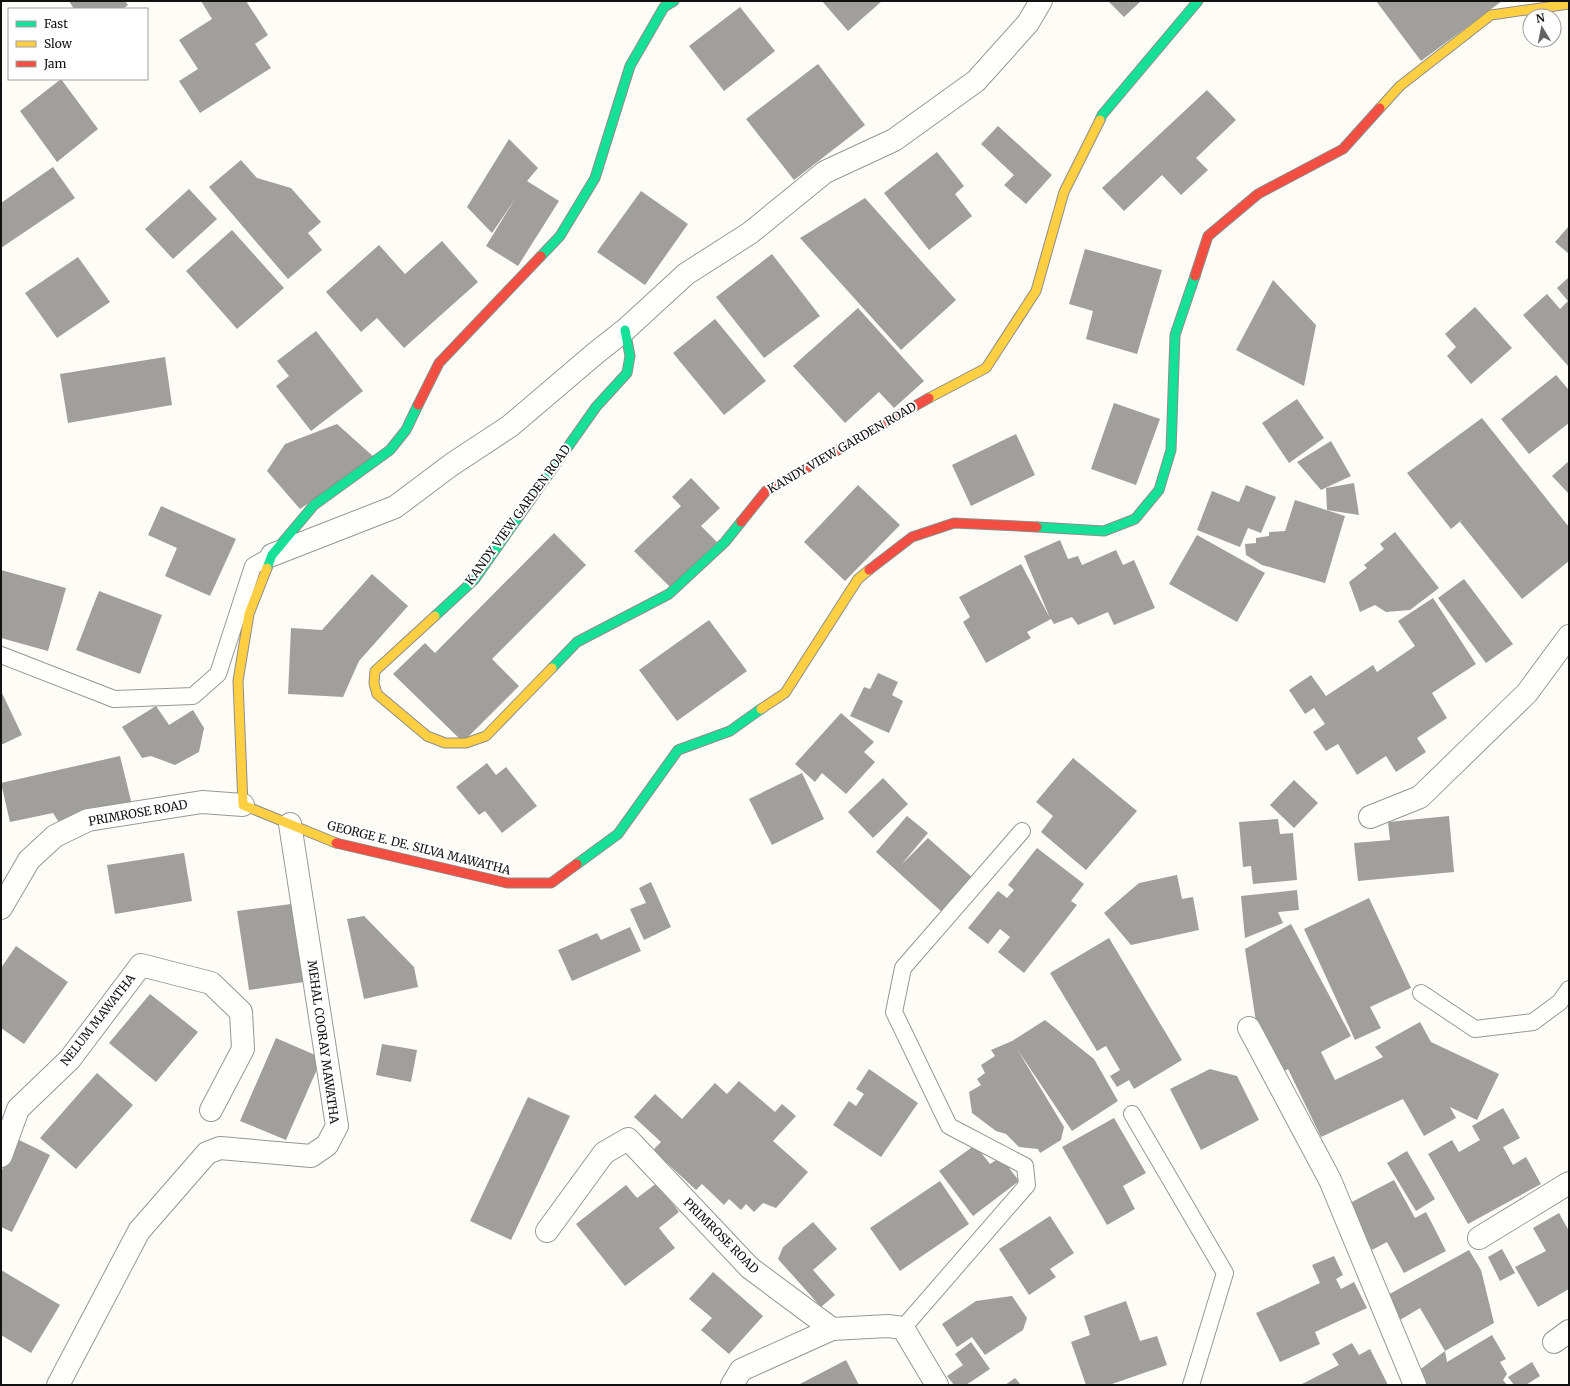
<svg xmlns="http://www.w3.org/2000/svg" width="1570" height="1386" viewBox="0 0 1570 1386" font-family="Merriweather,serif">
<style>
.building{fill:#a19f9c}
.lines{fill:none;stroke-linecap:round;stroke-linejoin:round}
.lane-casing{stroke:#979795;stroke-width:18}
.street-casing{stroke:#979795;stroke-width:24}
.fast-casing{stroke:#8e8d8b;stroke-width:11}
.slow-casing{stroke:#8e8d8b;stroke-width:11}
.jam-casing{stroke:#8e8d8b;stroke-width:11}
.lane{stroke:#fffffe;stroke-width:16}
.street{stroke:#fffffe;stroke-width:22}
.fast{stroke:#16e098;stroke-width:9}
.slow{stroke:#ffcf43;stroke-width:9}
.jam{stroke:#f24e42;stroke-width:9}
.labels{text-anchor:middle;stroke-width:4;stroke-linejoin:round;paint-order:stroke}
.street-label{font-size:12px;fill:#111;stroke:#fff}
</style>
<rect width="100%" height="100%" fill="#fdfcf7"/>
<g class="building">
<polygon points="69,1 125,1 128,5 123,9 74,9"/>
<polygon points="201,1 246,1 268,35 255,44 271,68 200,113 179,81 198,69 179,40 212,19"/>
<polygon points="822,1 882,1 848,31"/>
<polygon points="1108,1 1141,1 1124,17"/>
<polygon points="1376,1 1502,1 1421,61"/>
<polygon points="740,7 775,51 724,91 689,46"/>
<polygon points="818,64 865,125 794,180 746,119"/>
<polygon points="61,79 98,129 57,162 20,111"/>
<polygon points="1207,90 1236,120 1196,158 1208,170 1181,195 1162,175 1124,211 1102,188"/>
<polygon points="998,126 1052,175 1026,204 1004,185 1014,175 981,144"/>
<polygon points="509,139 538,168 527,181 559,201 518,266 486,246 515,199 492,233 467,207"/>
<polygon points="937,152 964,186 955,194 972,216 929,250 884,193"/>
<polygon points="241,160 257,178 291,188 321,222 308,233 322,250 288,279 209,187"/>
<polygon points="53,167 75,198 1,248 1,203"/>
<polygon points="189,189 217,219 173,259 145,229"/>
<polygon points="641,191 688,224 645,285 597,252"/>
<polygon points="865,198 956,300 901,350 800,238"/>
<polygon points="1569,226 1569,254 1555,242"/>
<polygon points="232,230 284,288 237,329 186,271"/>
<polygon points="442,241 478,282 404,348 377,318 361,332 326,292 379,245 405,274"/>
<polygon points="1085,249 1162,270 1137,354 1086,339 1093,311 1069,304"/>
<polygon points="772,254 820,316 764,358 716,297"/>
<polygon points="78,257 110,302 57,338 25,293"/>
<polygon points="1569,277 1569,367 1523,315 1547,294 1560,309 1568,301 1557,288"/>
<polygon points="1273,280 1316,325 1304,386 1236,350"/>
<polygon points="1475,307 1512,348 1471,384 1447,356 1456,347 1445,334"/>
<polygon points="858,308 924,381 894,408 879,392 845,423 793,366"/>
<polygon points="715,319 766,381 724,415 673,353"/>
<polygon points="316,331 363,391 311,431 276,386 289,376 277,361"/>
<polygon points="165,357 172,405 68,423 60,374"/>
<polygon points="1556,375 1569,390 1569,423 1529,454 1501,419"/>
<polygon points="1297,399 1324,438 1289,463 1262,423"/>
<polygon points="1114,403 1160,419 1136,485 1091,469"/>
<polygon points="1482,418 1569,527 1569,561 1522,599 1460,522 1463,519 1451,529 1407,473"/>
<polygon points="337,424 375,458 300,509 267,471 285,444"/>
<polygon points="1016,434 1035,475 971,506 952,465"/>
<polygon points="1331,441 1351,476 1321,490 1297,462"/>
<polygon points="1569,461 1569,494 1552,476"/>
<polygon points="691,478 720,508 701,526 717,542 670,587 634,551 681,506 672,497"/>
<polygon points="1354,483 1359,515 1327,510 1326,488"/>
<polygon points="858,485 900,525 845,581 804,542"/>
<polygon points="1246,485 1276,497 1261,533 1248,528 1240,547 1197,530 1212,491 1239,502"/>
<polygon points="1295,500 1345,516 1325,583 1262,565 1246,555 1245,544 1256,543 1256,538 1269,536 1269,532 1285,531"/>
<polygon points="161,506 236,539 210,596 165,576 177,548 148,535"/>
<polygon points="1395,532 1439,588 1410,610 1386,612 1375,605 1360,612 1349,582 1367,568 1364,565 1384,549 1380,544"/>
<polygon points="554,533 586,565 492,659 519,686 463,742 393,674 425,643 435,653"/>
<polygon points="1197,535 1265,573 1237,622 1169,584"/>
<polygon points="1060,540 1068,559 1078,556 1082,565 1116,550 1123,565 1134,560 1155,608 1114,625 1108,612 1078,625 1072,617 1054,624 1051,619 1027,632 1031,638 986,663 963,622 970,617 959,597 1021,564 1050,618 1024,556"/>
<polygon points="1,570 66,588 48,651 1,638"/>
<polygon points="372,574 408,606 359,661 343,697 288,694 291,628 322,630"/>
<polygon points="1464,579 1513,644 1486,663 1438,598"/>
<polygon points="99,591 162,615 140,674 76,650"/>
<polygon points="1433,598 1476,664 1432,693 1447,718 1417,738 1426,752 1396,772 1386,756 1357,775 1338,744 1326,751 1313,732 1325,724 1314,708 1305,714 1289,690 1311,675 1326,696 1373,665 1377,672 1415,646 1398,621"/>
<polygon points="709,620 747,671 677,721 639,670"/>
<polygon points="878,673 898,682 892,695 903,701 889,733 850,716 864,687 870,689"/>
<polygon points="1,691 22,735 1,745"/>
<polygon points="156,706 169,725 193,710 204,728 199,752 175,765 151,756 142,758 122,727"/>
<polygon points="841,713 874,742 864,752 875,762 846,794 822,773 815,782 795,764"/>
<polygon points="120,756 132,805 58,821 53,813 10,822 1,783"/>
<polygon points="1073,758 1137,811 1086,870 1041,832 1053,816 1036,802"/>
<polygon points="487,763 496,775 506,767 537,806 502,833 485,811 479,815 456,787"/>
<polygon points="802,773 824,819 772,845 749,799"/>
<polygon points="883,778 908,804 873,838 848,812"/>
<polygon points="1294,780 1318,803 1294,828 1270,805"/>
<polygon points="907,816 928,833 901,865 928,838 973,878 943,913 876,852"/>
<polygon points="1449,816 1454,872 1358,881 1354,843 1390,840 1388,822"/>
<polygon points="1278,819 1280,834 1293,833 1297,880 1253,884 1251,866 1243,867 1239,822"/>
<polygon points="1037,848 1084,884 1071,901 1077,905 1024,973 998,952 1010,937 1000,929 988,944 968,928 998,891 1007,898 1014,890 1008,885"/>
<polygon points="184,853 192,901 115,914 107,865"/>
<polygon points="1177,875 1182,899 1193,897 1199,930 1131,945 1104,913 1139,883"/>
<polygon points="651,882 671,927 644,940 630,909 646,903 639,888"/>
<polygon points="1297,890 1299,910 1278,912 1283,923 1245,938 1241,896"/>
<polygon points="1369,898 1411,988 1370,1007 1381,1028 1355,1040 1304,929"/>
<polygon points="299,903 311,981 249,990 237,911"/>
<polygon points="364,916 414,967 418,987 364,999 347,919"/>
<polygon points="1291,924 1351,1036 1321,1052 1335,1080 1383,1057 1375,1047 1420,1022 1431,1042 1499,1074 1477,1120 1450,1107 1456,1118 1424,1136 1403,1099 1321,1137 1288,1069 1283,1072 1256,1022 1245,949"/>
<polygon points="630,927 641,951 572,981 558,950 597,933 601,940"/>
<polygon points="1109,938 1182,1060 1134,1089 1129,1080 1117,1087 1110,1076 1120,1070 1106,1046 1097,1051 1050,973"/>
<polygon points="16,946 68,982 24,1044 1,1028 1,968"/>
<polygon points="150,994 198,1032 156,1082 109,1043"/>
<polygon points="1045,1020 1094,1059 1118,1101 1072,1131 1017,1049 1064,1127 1061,1140 1040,1153 1038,1149 1019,1147 1006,1134 996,1131 972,1113 969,1092 981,1085 977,1079 985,1073 981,1065 995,1056 991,1050 1012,1041"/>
<polygon points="276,1038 322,1058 286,1140 240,1121"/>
<polygon points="382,1044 417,1050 411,1082 376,1075"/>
<polygon points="869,1069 918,1103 881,1157 833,1125 849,1101 856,1106 864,1094 856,1089"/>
<polygon points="1210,1069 1237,1076 1259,1120 1201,1150 1170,1089"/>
<polygon points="97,1073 133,1105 76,1169 40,1138"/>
<polygon points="739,1081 775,1112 782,1104 796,1116 773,1141 808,1172 776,1208 763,1203 754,1212 746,1204 741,1210 729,1199 724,1205 702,1184 696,1190 653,1150 661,1142 634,1117 655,1094 682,1119 715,1083 727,1094"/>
<polygon points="528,1097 570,1116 511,1240 470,1221"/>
<polygon points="1503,1108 1520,1138 1503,1147 1513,1165 1526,1157 1541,1184 1468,1224 1428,1154 1452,1140 1459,1152 1480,1140 1472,1126"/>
<polygon points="1114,1118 1146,1173 1123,1186 1135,1209 1107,1225 1062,1147"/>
<polygon points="17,1139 50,1155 12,1232 1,1227 1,1172"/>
<polygon points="975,1145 990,1164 1001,1157 1019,1181 973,1216 939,1171"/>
<polygon points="1407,1151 1435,1199 1416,1211 1387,1163"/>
<polygon points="1394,1180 1415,1218 1426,1212 1446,1251 1404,1273 1387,1242 1372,1250 1348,1204"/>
<polygon points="940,1181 969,1224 900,1271 870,1228"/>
<polygon points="657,1183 679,1212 659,1228 675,1248 625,1286 576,1224 626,1185 637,1198"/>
<polygon points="1559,1213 1569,1231 1569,1289 1538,1307 1515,1267 1546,1251 1533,1228"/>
<polygon points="1050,1216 1074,1253 1050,1269 1056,1277 1029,1295 999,1249"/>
<polygon points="813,1222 837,1249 813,1270 835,1295 821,1307 778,1259 783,1247"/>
<polygon points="1502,1249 1515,1273 1500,1281 1488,1257"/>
<polygon points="1469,1250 1481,1270 1494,1323 1445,1351 1420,1308 1400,1320 1386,1296"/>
<polygon points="1334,1256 1343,1275 1336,1279 1341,1289 1354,1282 1367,1308 1315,1332 1320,1344 1280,1362 1256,1313 1320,1283 1312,1265"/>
<polygon points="1,1270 60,1305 31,1353 1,1335"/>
<polygon points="713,1272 763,1316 729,1354 701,1330 712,1318 689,1299"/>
<polygon points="1012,1296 1027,1318 1023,1330 985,1355 972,1337 957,1347 942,1324 976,1301"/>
<polygon points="1126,1301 1140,1341 1157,1336 1167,1365 1109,1385 1086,1385 1071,1342 1090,1335 1084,1316"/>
<polygon points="1492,1335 1506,1359 1500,1362 1507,1374 1503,1380 1507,1385 1426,1385 1418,1371 1445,1351 1447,1362"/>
<polygon points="971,1342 990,1369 966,1385 954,1385 947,1376 963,1365 955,1354"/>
<polygon points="1352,1343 1359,1355 1370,1349 1388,1385 1300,1385 1339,1365 1332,1354"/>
<polygon points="846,1360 859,1385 798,1385"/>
<polygon points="1532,1362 1540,1376 1526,1385 1514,1385 1508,1377"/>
<polygon points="1015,1378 1021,1385 1005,1385"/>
</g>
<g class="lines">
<defs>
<g id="lane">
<polyline points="1,655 114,699 193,696 218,674 253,566 272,555"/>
<polyline points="1421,993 1475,1029 1533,1022 1560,1002 1569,989"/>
<polyline points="1132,1114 1225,1273 1191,1385"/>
<polyline points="903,1328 1027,1185 1025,1166 949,1126 894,1012 903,968 1022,831"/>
</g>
<g id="street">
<polyline points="272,555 395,507 451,465 510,426 597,352 625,330 686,274 750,233 825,172 894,140 976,81 1028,23 1041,1"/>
<polyline points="1370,817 1420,797 1527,693 1569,636"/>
<polyline points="1,908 29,860 55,836 88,820 202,802 243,805"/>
<polyline points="1249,1028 1330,1180 1415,1385"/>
<polyline points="1,1156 18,1109 70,1059 141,965 211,983 241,1012 243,1049 211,1110"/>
<polyline points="547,1231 604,1153 628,1139 750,1268 832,1329 888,1326 903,1328 937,1385"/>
<polyline points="1479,1238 1569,1183"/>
<polyline points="1554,1342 1569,1331"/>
<polyline points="58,1385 139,1231 207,1153 220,1148 311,1156 327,1145 337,1126 290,824"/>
<polyline points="732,1385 741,1370 832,1329"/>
</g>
<g id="fast">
<polyline points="1100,120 1102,115 1198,1"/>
<polyline points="541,256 560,236 595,178 630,66 664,7 674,1"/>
<polyline points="1037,527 1104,531 1135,519 1159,490 1171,450 1175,335 1195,276"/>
<polyline points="267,568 272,555 314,505 390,450 406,430 418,405"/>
<polyline points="435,616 474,580 596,407 627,373 630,356 625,330"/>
<polyline points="552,668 577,642 669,594 725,542 741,522"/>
<polyline points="577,864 618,834 678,750 730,731 761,709"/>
</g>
<g id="slow">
<polyline points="1380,108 1400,86 1491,15 1569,4"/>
<polyline points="929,398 986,368 1036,291 1064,192 1100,120"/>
<polyline points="267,568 249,614 238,681 243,805 336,843"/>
<polyline points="435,616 375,671 374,683 377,694 427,736 445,743 466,743 486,736 552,668"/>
<polyline points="761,709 785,693 858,579 869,570"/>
</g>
<g id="jam">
<polyline points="1195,276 1208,236 1258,194 1343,149 1380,108"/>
<polyline points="418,405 439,363 541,256"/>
<polyline points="741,522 766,491 929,398"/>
<polyline points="869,570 912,537 954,523 1037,527"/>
<polyline points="336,843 507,883 551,883 577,864"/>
</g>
</defs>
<use href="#lane" class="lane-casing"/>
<use href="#street" class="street-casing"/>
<use href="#fast" class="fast-casing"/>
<use href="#slow" class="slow-casing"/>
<use href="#jam" class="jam-casing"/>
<use href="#lane" class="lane"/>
<use href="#street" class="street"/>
<use href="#fast" class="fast"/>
<use href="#slow" class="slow"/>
<use href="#jam" class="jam"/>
</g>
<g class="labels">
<g class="street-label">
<text transform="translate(842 448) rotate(-30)" y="4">KANDY VIEW GARDEN ROAD</text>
<text transform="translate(518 515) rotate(-54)" y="4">KANDY VIEW GARDEN ROAD</text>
<text transform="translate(138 813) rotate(-10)" y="4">PRIMROSE ROAD</text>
<text transform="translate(419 848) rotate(14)" y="4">GEORGE E. DE. SILVA MAWATHA</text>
<text transform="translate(98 1020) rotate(-52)" y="4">NELUM MAWATHA</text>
<text transform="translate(323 1042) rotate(82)" y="4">MEHAL COORAY MAWATHA</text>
<text transform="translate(721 1236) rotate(45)" y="4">PRIMROSE ROAD</text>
</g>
</g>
<rect width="1570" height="1386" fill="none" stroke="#111111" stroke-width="4"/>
<rect x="8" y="8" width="140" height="72" fill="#ffffff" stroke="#a0a0a0"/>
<rect x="16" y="21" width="20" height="6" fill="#16e098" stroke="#a0a0a0"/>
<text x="44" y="28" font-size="12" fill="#111111">Fast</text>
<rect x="16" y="41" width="20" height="6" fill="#ffcf43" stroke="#a0a0a0"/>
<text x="44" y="48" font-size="12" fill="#111111">Slow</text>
<rect x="16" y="61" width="20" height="6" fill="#f24e42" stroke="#a0a0a0"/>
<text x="44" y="68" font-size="12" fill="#111111">Jam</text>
<g transform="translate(1542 28) rotate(350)"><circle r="19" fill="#ffffff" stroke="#a0a0a0"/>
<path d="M0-3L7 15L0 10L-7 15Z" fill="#646362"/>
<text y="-6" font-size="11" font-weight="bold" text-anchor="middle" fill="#111111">N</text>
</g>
</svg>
